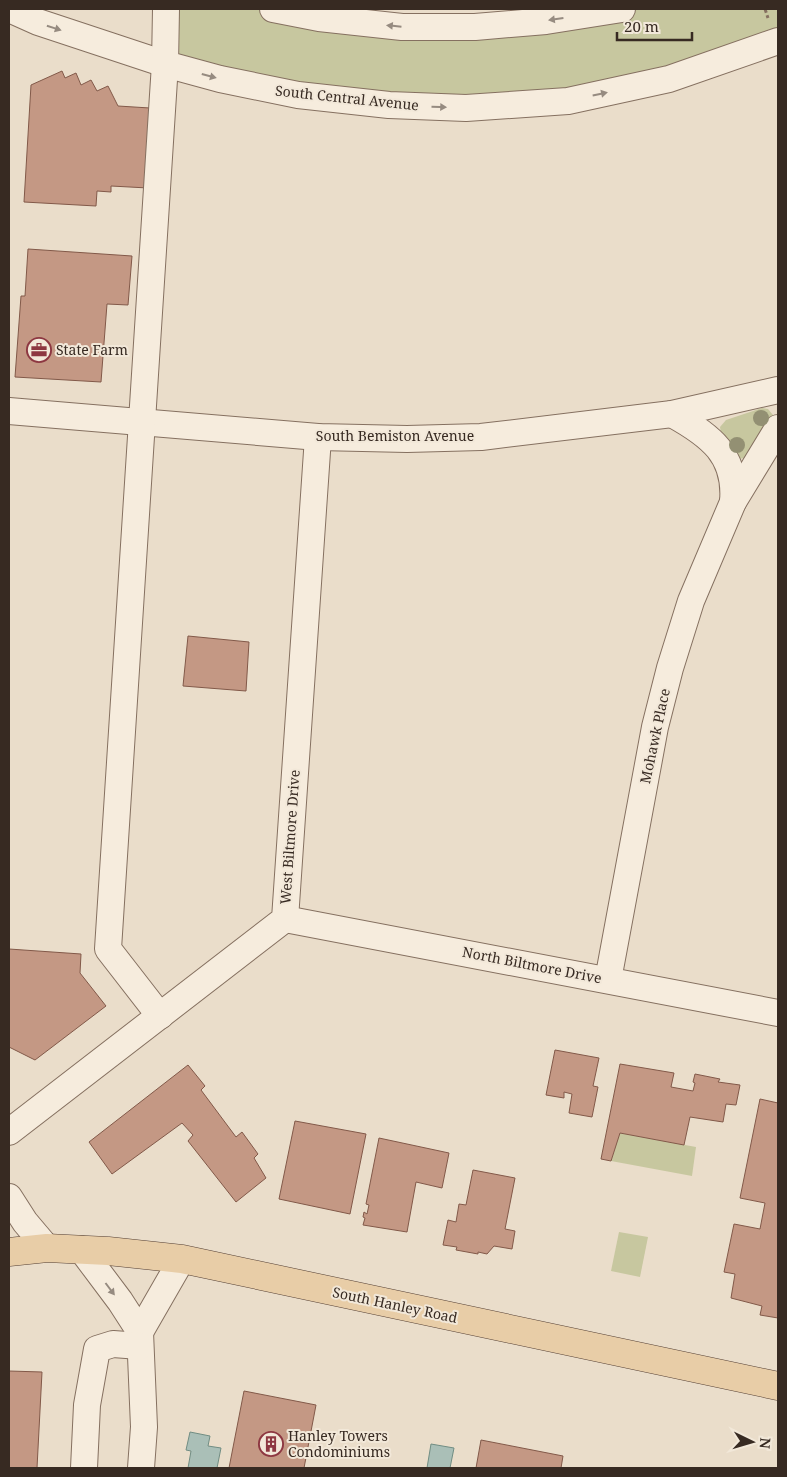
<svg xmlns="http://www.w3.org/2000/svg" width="787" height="1477" viewBox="0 0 787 1477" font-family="'Noto Serif',serif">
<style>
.green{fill:#c7c79f}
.water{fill:#aabfb7;stroke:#718d83}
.building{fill:#c49884;stroke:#825949}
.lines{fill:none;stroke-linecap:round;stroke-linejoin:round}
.minor-casing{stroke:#857060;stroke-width:28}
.major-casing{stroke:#543f34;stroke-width:29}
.path{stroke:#857060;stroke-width:3;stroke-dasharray:4 2.5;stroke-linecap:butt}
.minor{stroke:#f6ecdd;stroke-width:26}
.major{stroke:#e8cda7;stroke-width:28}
.tree{fill:#939073}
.oneway{fill:#968b80}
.labels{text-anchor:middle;stroke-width:4;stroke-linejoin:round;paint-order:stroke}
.street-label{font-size:14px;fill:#372a22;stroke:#f2e8d9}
.poi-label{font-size:14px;fill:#372a22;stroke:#f2e8d9;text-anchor:start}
</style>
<rect width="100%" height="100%" fill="#eaddca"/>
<g class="green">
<polygon points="166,9 273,9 402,27 622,9 778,9 778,41 669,79 466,108 165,64"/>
<polygon points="762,408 768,409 773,415 772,420 746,458 737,459 721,433 720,427 726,420"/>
<polygon points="620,1133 696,1147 692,1176 611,1161"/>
<polygon points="619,1232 648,1237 640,1277 611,1271"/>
</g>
<g class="water">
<polygon points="190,1432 210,1436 208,1446 221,1448 217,1468 188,1468 191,1451 186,1450"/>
<polygon points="431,1444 454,1448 450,1468 427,1468"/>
</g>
<g class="building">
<polygon points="62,71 65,78 76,73 81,85 91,80 97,91 108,86 118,106 150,108 148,188 111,186 111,192 97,191 96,206 24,202 31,85"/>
<polygon points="28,249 132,256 128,305 107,304 101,382 15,377 21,296 25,296"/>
<polygon points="188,636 249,642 246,691 183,686"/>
<polygon points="9,949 81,954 80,973 106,1006 35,1060 9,1047"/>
<polygon points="555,1050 599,1058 593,1086 598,1087 592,1117 569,1113 572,1094 564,1092 564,1098 546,1095"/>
<polygon points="620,1064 674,1073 671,1087 693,1091 695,1083 693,1082 695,1074 720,1079 718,1082 740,1085 736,1105 726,1104 723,1122 690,1117 684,1145 620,1133 611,1161 601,1159"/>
<polygon points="188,1065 205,1086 201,1090 236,1137 242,1132 258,1154 254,1158 266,1178 236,1202 188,1141 193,1135 182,1123 112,1174 89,1142"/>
<polygon points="760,1099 778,1103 778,1318 760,1315 762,1306 731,1298 735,1274 724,1272 734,1224 760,1229 765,1203 740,1198"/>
<polygon points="295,1121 366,1134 350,1214 279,1199"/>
<polygon points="379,1138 449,1153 442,1188 416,1182 407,1232 363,1225 365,1218 363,1217 364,1212 367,1214 369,1205 366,1204"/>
<polygon points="473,1170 515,1178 505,1229 515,1231 512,1249 494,1246 487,1254 478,1252 478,1254 456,1250 457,1247 443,1245 448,1220 456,1222 459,1204 466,1205"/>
<polygon points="9,1371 42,1372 37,1468 9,1468"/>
<polygon points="244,1391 316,1405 304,1468 229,1468"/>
<polygon points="481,1440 563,1456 561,1468 476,1468"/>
</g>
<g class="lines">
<defs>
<g id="minor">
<polyline points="9,9 38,22 165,64 220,79 298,95 389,105 466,108 568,101 669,79 778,41"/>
<polyline points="273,9 319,18 402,27 475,27 546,21 622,9"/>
<polyline points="9,411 318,437 407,439 481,437 672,414 778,390"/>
<path d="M672 414C710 435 737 455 733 502"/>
<polyline points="285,919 778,1013"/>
<polyline points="608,980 655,727 670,668 691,601 733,502 778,428"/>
<polyline points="160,1016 108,949 165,64 166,9"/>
<polyline points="9,1132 285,919 318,437"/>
<polyline points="9,1197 25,1222 47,1248"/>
<polyline points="81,1249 120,1301 140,1332 144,1427 141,1468"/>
<polyline points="140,1332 182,1259"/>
<polyline points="84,1468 87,1405 97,1349 113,1344 140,1346"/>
</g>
<polyline id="major" points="9,1252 47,1248 108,1251 182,1259 778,1386"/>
</defs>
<use href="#minor" class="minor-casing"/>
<use href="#major" class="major-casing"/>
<polyline class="path" points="765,9 768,18"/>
<use href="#minor" class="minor"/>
<use href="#major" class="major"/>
</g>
<g class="tree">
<circle cx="761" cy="418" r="8"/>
<circle cx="737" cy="445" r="8"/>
</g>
<defs><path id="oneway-solid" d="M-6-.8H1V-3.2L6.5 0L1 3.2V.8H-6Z" transform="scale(1.25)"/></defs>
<g class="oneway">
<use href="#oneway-solid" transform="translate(556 19) rotate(172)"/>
<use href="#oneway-solid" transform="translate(394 26) rotate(-174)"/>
<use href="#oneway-solid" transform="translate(54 28) rotate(18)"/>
<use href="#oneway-solid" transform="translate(209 76) rotate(15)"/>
<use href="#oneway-solid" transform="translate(600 94) rotate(-12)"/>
<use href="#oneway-solid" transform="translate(439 107) rotate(2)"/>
<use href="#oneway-solid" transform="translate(110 1289) rotate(53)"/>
</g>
<defs>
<symbol id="office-ring" viewBox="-11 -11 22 22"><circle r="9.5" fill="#f2e8d9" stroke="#8d3741" stroke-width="1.5"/><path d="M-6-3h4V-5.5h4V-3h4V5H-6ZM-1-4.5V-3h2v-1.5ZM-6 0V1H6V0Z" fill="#8d3741"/></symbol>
<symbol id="building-ring" viewBox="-11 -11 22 22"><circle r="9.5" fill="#f2e8d9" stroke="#8d3741" stroke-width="1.5"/><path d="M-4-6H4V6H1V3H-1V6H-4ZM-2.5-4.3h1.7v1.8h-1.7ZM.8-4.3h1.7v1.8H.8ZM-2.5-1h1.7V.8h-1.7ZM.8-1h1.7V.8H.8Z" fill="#8d3741"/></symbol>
</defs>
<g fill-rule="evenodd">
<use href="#office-ring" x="25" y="336" width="28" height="28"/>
<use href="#building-ring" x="257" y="1430" width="28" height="28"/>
</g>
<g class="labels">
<g class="street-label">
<text transform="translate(347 98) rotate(6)" y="5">South Central Avenue</text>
<text x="395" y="441">South Bemiston Avenue</text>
<text transform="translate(655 736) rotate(-78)" y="5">Mohawk Place</text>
<text transform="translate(290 837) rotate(-86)" y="5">West Biltmore Drive</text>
<text transform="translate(532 965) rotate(11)" y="5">North Biltmore Drive</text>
<text transform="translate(395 1305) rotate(12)" y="5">South Hanley Road</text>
</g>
<g class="poi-label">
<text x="56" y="355">State Farm</text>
<text x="288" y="1441">Hanley Towers<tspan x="288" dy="16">Condominiums</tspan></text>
</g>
</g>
<rect width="787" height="1477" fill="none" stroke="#372a22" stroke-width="20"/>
<g transform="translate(752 1442) rotate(95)" stroke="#f2e8d9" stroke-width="4" paint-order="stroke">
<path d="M0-4L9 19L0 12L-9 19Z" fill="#372a22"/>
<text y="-8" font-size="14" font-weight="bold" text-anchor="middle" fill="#372a22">N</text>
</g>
<path d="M617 32v8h75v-8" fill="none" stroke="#372a22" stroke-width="2.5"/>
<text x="624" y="32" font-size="15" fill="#372a22" stroke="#f2e8d9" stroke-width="4" paint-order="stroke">20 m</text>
</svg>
